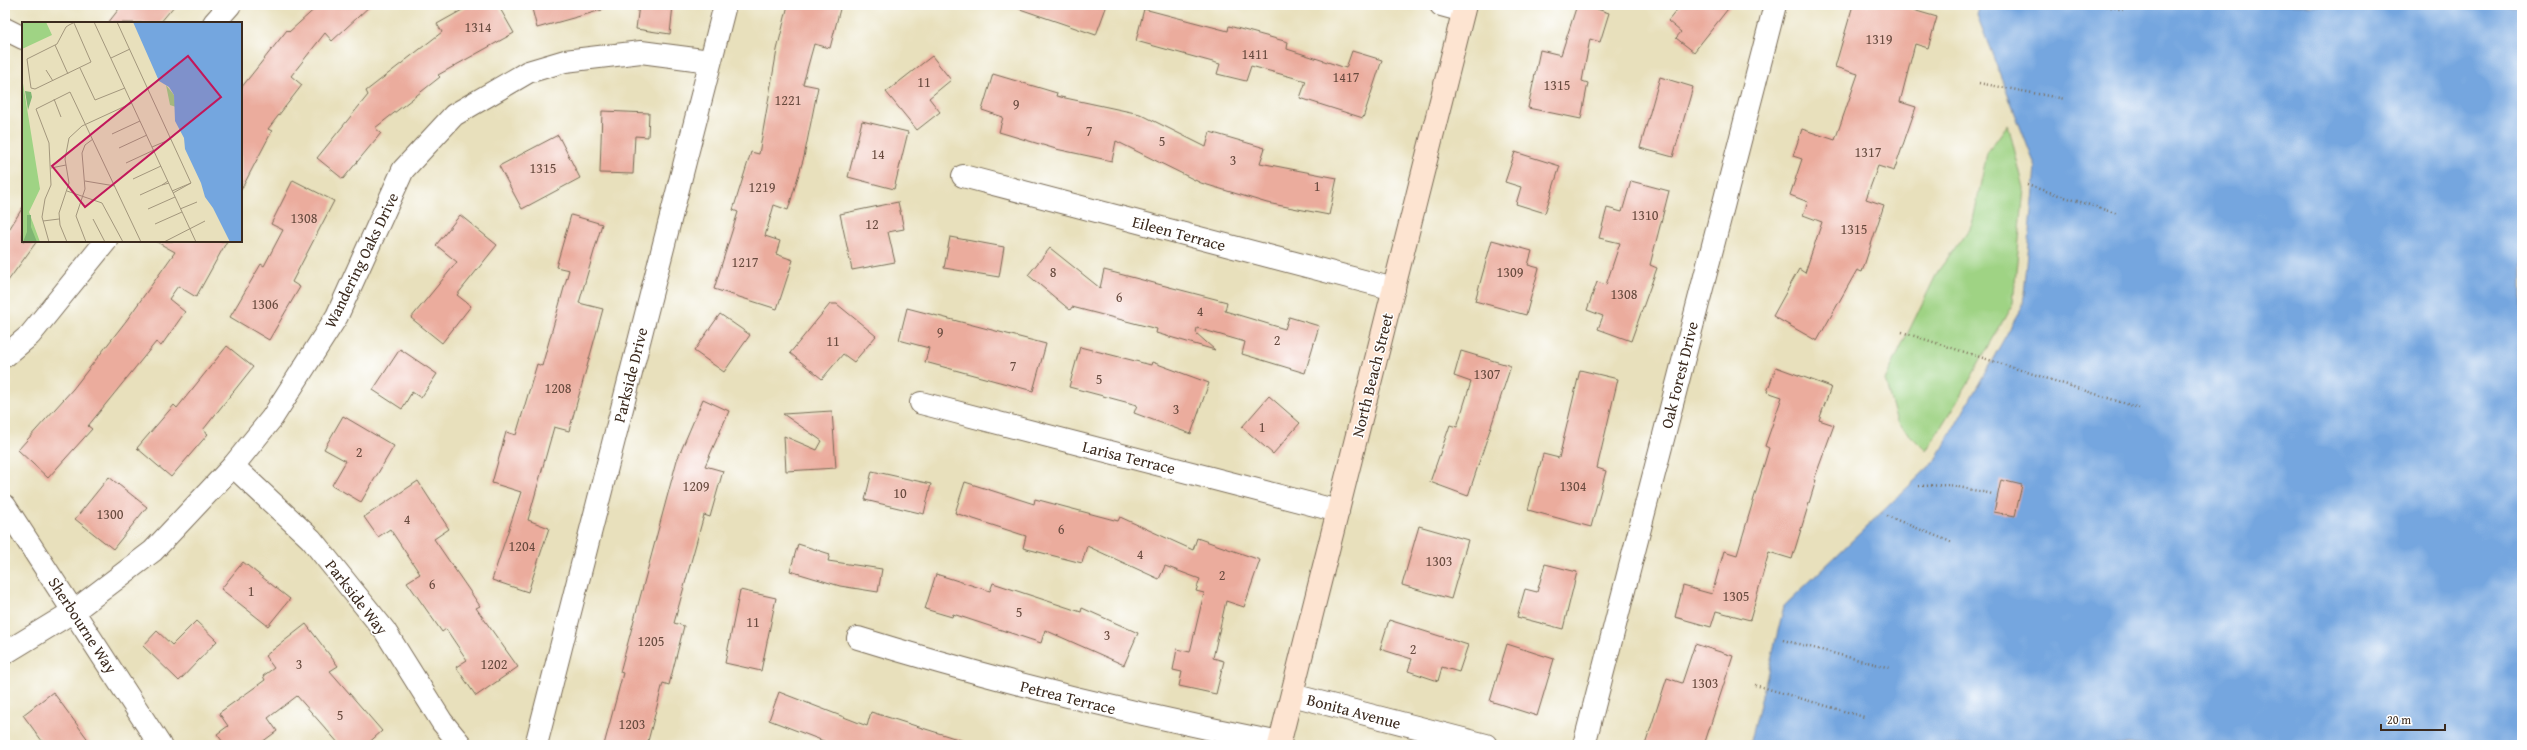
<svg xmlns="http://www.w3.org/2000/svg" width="2527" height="750" viewBox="0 0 2527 750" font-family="'Gentium Book Plus',serif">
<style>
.green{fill:#9fd384;stroke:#6d7e51}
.water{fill:#74a6df;stroke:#58687e}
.building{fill:#ebac9d}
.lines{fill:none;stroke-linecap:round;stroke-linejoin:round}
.street-casing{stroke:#786a55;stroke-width:24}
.secondary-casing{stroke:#786a55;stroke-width:24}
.path{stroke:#786a55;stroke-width:2.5;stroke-dasharray:1 3;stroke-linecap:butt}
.street{stroke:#fff;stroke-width:22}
.secondary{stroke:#fde4d1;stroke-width:22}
.labels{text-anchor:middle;stroke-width:3;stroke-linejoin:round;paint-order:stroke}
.number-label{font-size:14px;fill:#674a3e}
.street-label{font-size:16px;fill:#3b2a1e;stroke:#fff}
.inset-road{fill:none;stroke:#a3977d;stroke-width:1}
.view{fill:#c2185b;fill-opacity:0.15;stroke:#c2185b;stroke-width:2}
.inset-edge{fill:none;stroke:#3b2a1e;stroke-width:2}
</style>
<rect width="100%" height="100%" fill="#fff"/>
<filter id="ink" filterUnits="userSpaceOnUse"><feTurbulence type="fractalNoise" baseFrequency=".025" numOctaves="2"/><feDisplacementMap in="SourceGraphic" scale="8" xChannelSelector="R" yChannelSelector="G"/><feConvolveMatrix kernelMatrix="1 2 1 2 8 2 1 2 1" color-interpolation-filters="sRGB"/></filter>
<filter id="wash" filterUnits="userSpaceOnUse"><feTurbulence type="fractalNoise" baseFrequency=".012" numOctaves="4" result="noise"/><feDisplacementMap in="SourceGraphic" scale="16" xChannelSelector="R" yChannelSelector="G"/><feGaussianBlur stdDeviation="0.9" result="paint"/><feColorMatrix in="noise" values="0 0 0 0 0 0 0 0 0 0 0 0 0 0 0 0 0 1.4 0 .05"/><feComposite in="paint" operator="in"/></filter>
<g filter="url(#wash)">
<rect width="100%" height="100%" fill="#e8e0bc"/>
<polygon class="green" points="2008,124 2024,188 2013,303 1968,383 1926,451 1897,422 1885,380 1938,271 1972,225 1987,153"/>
<polygon class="water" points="1980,5 2522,5 2522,745 1750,745 1784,606 1936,460 2023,305 2036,168 1977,15"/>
<g id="blocks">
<g class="building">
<polygon points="122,5 175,5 160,23 108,23"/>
<polygon points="319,5 371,5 332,41 325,33 291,76 302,85 268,129 272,131 241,190 241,88 287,30 289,32"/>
<polygon points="471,5 498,5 514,33 438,75 440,77 375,128 381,133 343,179 317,158 368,95 366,91 442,32 437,24"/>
<polygon points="531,5 601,5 602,10 537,28"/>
<polygon points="639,5 673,5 670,34 636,29"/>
<polygon points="788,5 841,5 830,48 814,44 803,84 818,87 804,157 788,210 774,205 765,236 780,241 776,254 793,260 777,309 714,289 738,212 733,210 751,152 759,154 777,50"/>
<polygon points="1017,5 1107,5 1096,35 1017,8"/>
<polygon points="1577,5 1599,5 1597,9 1609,13 1600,42 1590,39 1582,81 1588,83 1581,119 1528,108 1540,50 1561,55"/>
<polygon points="1681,5 1731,5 1694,52 1676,38 1681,32 1668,21"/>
<polygon points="1853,5 1896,5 1937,17 1928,48 1915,44 1900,102 1916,107 1894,171 1878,166 1866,199 1884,205 1862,272 1857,270 1817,341 1773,316 1799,269 1805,273 1822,222 1803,215 1808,202 1790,195 1802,159 1793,156 1802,129 1835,140 1858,74 1835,67"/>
<polygon points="1144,9 1228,31 1229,26 1288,42 1287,49 1346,68 1352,51 1382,60 1363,118 1300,98 1306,81 1251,66 1246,81 1217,74 1220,64 1136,41"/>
<polygon points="932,56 951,80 929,98 940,112 917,130 886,92"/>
<polygon points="993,74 1057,93 1056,96 1140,114 1206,147 1210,132 1265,148 1260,163 1337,178 1329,215 1267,203 1201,183 1116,141 1112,161 1056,149 999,132 1003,117 982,110"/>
<polygon points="1660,77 1693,87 1673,157 1640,148"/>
<polygon points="602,111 649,113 648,137 635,136 633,174 600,173"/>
<polygon points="862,121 908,132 894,189 848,177"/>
<polygon points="558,135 580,178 522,209 499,166"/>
<polygon points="1515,152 1560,166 1545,213 1516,204 1521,187 1505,182"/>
<polygon points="293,180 334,201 292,282 300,287 269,340 230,317 261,264 264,266 283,230 271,224"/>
<polygon points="1631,181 1669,191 1650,265 1657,268 1631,341 1598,329 1603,316 1587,310 1597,282 1606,285 1620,243 1599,238 1607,208 1622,212"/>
<polygon points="898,202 904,229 888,232 895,262 852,270 840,214"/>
<polygon points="23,207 23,241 37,241 5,285 5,236"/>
<polygon points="460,215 497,245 457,295 471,306 442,343 411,318 457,262 436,245"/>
<polygon points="571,215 602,224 579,303 603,309 569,431 554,427 528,520 549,528 528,592 492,580 521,492 492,483 506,432 516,435 537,364 542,366 569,270 556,267"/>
<polygon points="950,237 1004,247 999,277 944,268"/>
<polygon points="1492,240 1532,251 1528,265 1539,268 1526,315 1475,301"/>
<polygon points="155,241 227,241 196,297 178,286 169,299 185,312 161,346 156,342 88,426 92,429 48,478 18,450 73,389 126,321 175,252"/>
<polygon points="1050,248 1100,288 1104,270 1227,302 1225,311 1285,329 1289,317 1319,326 1305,373 1242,354 1245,342 1197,328 1196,333 1215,350 1156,333 1157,329 1072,307 1070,310 1028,275"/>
<polygon points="830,304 837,304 876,336 854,362 843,354 822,379 790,353"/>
<polygon points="907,308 1046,344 1033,391 925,362 929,348 899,340"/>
<polygon points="720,314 750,335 724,372 694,351"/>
<polygon points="227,346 253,367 203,430 208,434 171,477 137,448 174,405 177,408"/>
<polygon points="1080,347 1151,365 1152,362 1209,383 1191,434 1134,413 1137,405 1069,387"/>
<polygon points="400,349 437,374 421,398 412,392 402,409 373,390"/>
<polygon points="1461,351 1511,366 1468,496 1430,482 1450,425 1457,427 1471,382 1454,376"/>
<polygon points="1776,367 1831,387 1819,420 1834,425 1814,480 1816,480 1792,559 1769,552 1750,620 1716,611 1711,627 1675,617 1683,586 1712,594 1724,551 1737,555 1769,448 1765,446 1782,397 1767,392"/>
<polygon points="1580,370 1618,379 1597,468 1606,471 1591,527 1528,510 1543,454 1559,458"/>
<polygon points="1269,396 1300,423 1273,454 1242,427"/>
<polygon points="703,399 729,411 705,466 723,471 710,517 704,515 674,623 684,626 669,685 663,683 647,745 604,745 623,673 620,672 677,460"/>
<polygon points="832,411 836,468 786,471 784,436 817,450 822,441 783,414"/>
<polygon points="343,416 394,446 361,502 332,485 346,461 324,449"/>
<polygon points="872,471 931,484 924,514 865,500"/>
<polygon points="109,477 147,507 113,549 75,519"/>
<polygon points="2001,480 2022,485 2015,516 1994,512"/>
<polygon points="418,481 449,529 434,539 480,606 476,608 518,667 476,696 456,667 467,660 446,629 442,632 407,582 420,574 390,529 378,537 364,517"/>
<polygon points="965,482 1034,504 1035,499 1118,521 1120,517 1193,550 1197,538 1260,560 1244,607 1226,601 1213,658 1224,661 1216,694 1179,686 1182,672 1173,670 1177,649 1190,652 1204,593 1196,591 1200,579 1165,566 1159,579 1087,546 1082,563 1023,548 1026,536 955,513"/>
<polygon points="1419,526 1468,540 1451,599 1402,585"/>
<polygon points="798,544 830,554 828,561 882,569 878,592 840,586 790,571"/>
<polygon points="243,562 290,599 268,626 221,589"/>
<polygon points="1545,564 1577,572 1563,629 1517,617 1525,589 1537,592"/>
<polygon points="936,574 990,591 993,583 1081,612 1082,608 1138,633 1124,665 1045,630 1041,643 953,614 952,617 925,609"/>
<polygon points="740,590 776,598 761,671 725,663"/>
<polygon points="1389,620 1468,645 1459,672 1442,667 1438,681 1408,671 1412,659 1380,649"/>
<polygon points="196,621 217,641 179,681 143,646 157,631 172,645"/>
<polygon points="306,624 338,666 330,671 382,731 366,745 340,745 297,696 268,718 277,731 258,745 225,745 217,734 228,726 219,713 265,680 263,676 274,668 265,656"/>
<polygon points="1507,644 1554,659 1537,716 1490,701"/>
<polygon points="1695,644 1733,656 1704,745 1645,745 1667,678 1682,683"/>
<polygon points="53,692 92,745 45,745 23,715"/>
<polygon points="779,692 867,726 871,712 964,741 963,745 834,745 769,720"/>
</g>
</g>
</g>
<g filter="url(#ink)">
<use href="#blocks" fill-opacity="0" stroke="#786a55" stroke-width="1"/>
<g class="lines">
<defs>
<g id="street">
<polyline points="1441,5 1463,11"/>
<polyline points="214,23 230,5"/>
<polyline points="5,29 23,38"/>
<polyline points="963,176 1394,289"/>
<polyline points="5,356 30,335 106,241"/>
<polyline points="921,403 1338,511"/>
<polyline points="233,466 311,539 385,631 442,722 461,745"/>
<polyline points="5,506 160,745"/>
<path d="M858 638C997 681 1137 715 1280 743"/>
<polyline points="5,653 74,611 153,551 233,466 272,418 337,316 403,170 454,115 528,72 565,61 641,52 710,61"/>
<polyline points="1292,695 1486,745"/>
<polyline points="536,745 725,5"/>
<polyline points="1584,745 1775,5"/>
</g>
<polyline id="secondary" points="1279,745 1465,5"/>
</defs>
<use href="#street" class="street-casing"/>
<use href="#secondary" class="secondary-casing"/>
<g class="path">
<polyline points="2103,5 2123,10"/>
<polyline points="1979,83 2065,99"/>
<polyline points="2027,185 2118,214"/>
<polyline points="1902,332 2139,408"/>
<polyline points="1919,486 1949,485 1993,494"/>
<polyline points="1887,516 1951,542"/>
<polyline points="1783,640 1890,668"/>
<polyline points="1755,685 1864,717"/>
</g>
<use href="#street" class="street"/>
<use href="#secondary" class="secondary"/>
</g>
</g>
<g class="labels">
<g class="number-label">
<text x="478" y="32">1314</text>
<text x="1879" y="44">1319</text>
<text x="1255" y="59">1411</text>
<text x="1346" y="82">1417</text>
<text x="924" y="87">11</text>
<text x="1557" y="90">1315</text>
<text x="788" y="105">1221</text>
<text x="1016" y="109">9</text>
<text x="1089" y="136">7</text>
<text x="1162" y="146">5</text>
<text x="1868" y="157">1317</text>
<text x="878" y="159">14</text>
<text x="1233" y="165">3</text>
<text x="543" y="173">1315</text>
<text x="1317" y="191">1</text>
<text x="762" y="192">1219</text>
<text x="1645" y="220">1310</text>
<text x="304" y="223">1308</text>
<text x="872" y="229">12</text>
<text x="1854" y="234">1315</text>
<text x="745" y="267">1217</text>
<text x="1053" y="277">8</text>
<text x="1510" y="277">1309</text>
<text x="1624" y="299">1308</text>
<text x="1119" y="302">6</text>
<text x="265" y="309">1306</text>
<text x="1200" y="316">4</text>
<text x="940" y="337">9</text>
<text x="1277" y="345">2</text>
<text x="833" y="346">11</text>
<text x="1013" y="371">7</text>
<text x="1487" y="379">1307</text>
<text x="1099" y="384">5</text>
<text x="558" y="393">1208</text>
<text x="1176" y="414">3</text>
<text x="1262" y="432">1</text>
<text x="359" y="457">2</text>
<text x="696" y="491">1209</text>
<text x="1573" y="491">1304</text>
<text x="900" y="498">10</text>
<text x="110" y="519">1300</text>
<text x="407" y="524">4</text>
<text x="1061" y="534">6</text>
<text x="522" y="551">1204</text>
<text x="1140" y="559">4</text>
<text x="1439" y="566">1303</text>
<text x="1222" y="580">2</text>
<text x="432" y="589">6</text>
<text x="251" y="596">1</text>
<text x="1736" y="601">1305</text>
<text x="1019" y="617">5</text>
<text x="753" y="627">11</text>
<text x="1107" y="640">3</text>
<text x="651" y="646">1205</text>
<text x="1413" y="654">2</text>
<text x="299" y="669">3</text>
<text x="494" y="669">1202</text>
<text x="1705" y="688">1303</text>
<text x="340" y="720">5</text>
<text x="632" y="729">1203</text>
</g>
<g class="street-label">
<text transform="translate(1179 233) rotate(15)" y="6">Eileen Terrace</text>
<text transform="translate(361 260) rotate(-64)" y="6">Wandering Oaks Drive</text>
<text transform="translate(630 375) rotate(-76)" y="6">Parkside Drive</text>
<text transform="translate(1372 375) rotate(-76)" y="6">North Beach Street</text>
<text transform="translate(1679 375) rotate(-76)" y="6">Oak Forest Drive</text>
<text transform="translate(1129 457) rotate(14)" y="6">Larisa Terrace</text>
<text transform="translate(357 597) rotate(52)" y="6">Parkside Way</text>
<text transform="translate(83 625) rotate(57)" y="6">Sherbourne Way</text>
<text transform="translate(1068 697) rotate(14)" y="6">Petrea Terrace</text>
<text transform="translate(1354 711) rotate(15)" y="6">Bonita Avenue</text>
</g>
</g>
<g transform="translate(22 22)">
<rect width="220" height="220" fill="#e8e0bc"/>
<path d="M0 0H24L30 13 0 27ZM0 55 18 167 7 190 18 220H0ZM144 63 152 73 154 85 148 83Z" fill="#9fd384"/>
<path d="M3 69 9 70 10 75 6 88ZM5 193H9V205L15 220H1L5 210Z" fill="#7fb572"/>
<path d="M111 0H220V220H208L191 186 183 175 179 161 163 127 162 116 153 99 152 73 147 65 137 59Z" fill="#74a6df"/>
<path class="inset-road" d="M72 0 174 220M95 0 169 161M52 1 69 40 13 67 9 66 5 37 35 22 44 5 47 3 53 0M33 23 46 52M89 36 108 27M58 46 73 78 103 66M24 48 31 59M32 77 39 95M90 112 118 99M130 125 149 117M97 126 125 113M104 141 132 128M29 146 44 143M111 157 139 144M63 159 93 164M146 159 140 163 147 161M45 169 80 181 101 220M150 169 169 161M151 171 169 161M118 173 140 163M126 187 153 175M158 187 175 180M71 197 83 220M21 199 37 197M133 202 160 190M27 220 20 195 23 177 29 163 27 121 14 87 48 70 119 220M45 220 38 203 37 191 47 161 43 137 47 116 60 104 110 81M64 220 54 194 63 167 60 131 63 123 71 117M142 220 183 199"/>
<path class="view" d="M166 34 199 75 63 185 30 144Z"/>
<rect width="220" height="220" class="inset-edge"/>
</g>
<rect width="2527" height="750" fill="none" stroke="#fff" stroke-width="20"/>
<path d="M2381 724v6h64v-6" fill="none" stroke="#3b2a1e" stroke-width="2"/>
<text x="2387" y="724" font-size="12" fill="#3b2a1e" stroke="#ffffff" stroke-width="3" paint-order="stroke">20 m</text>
</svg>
